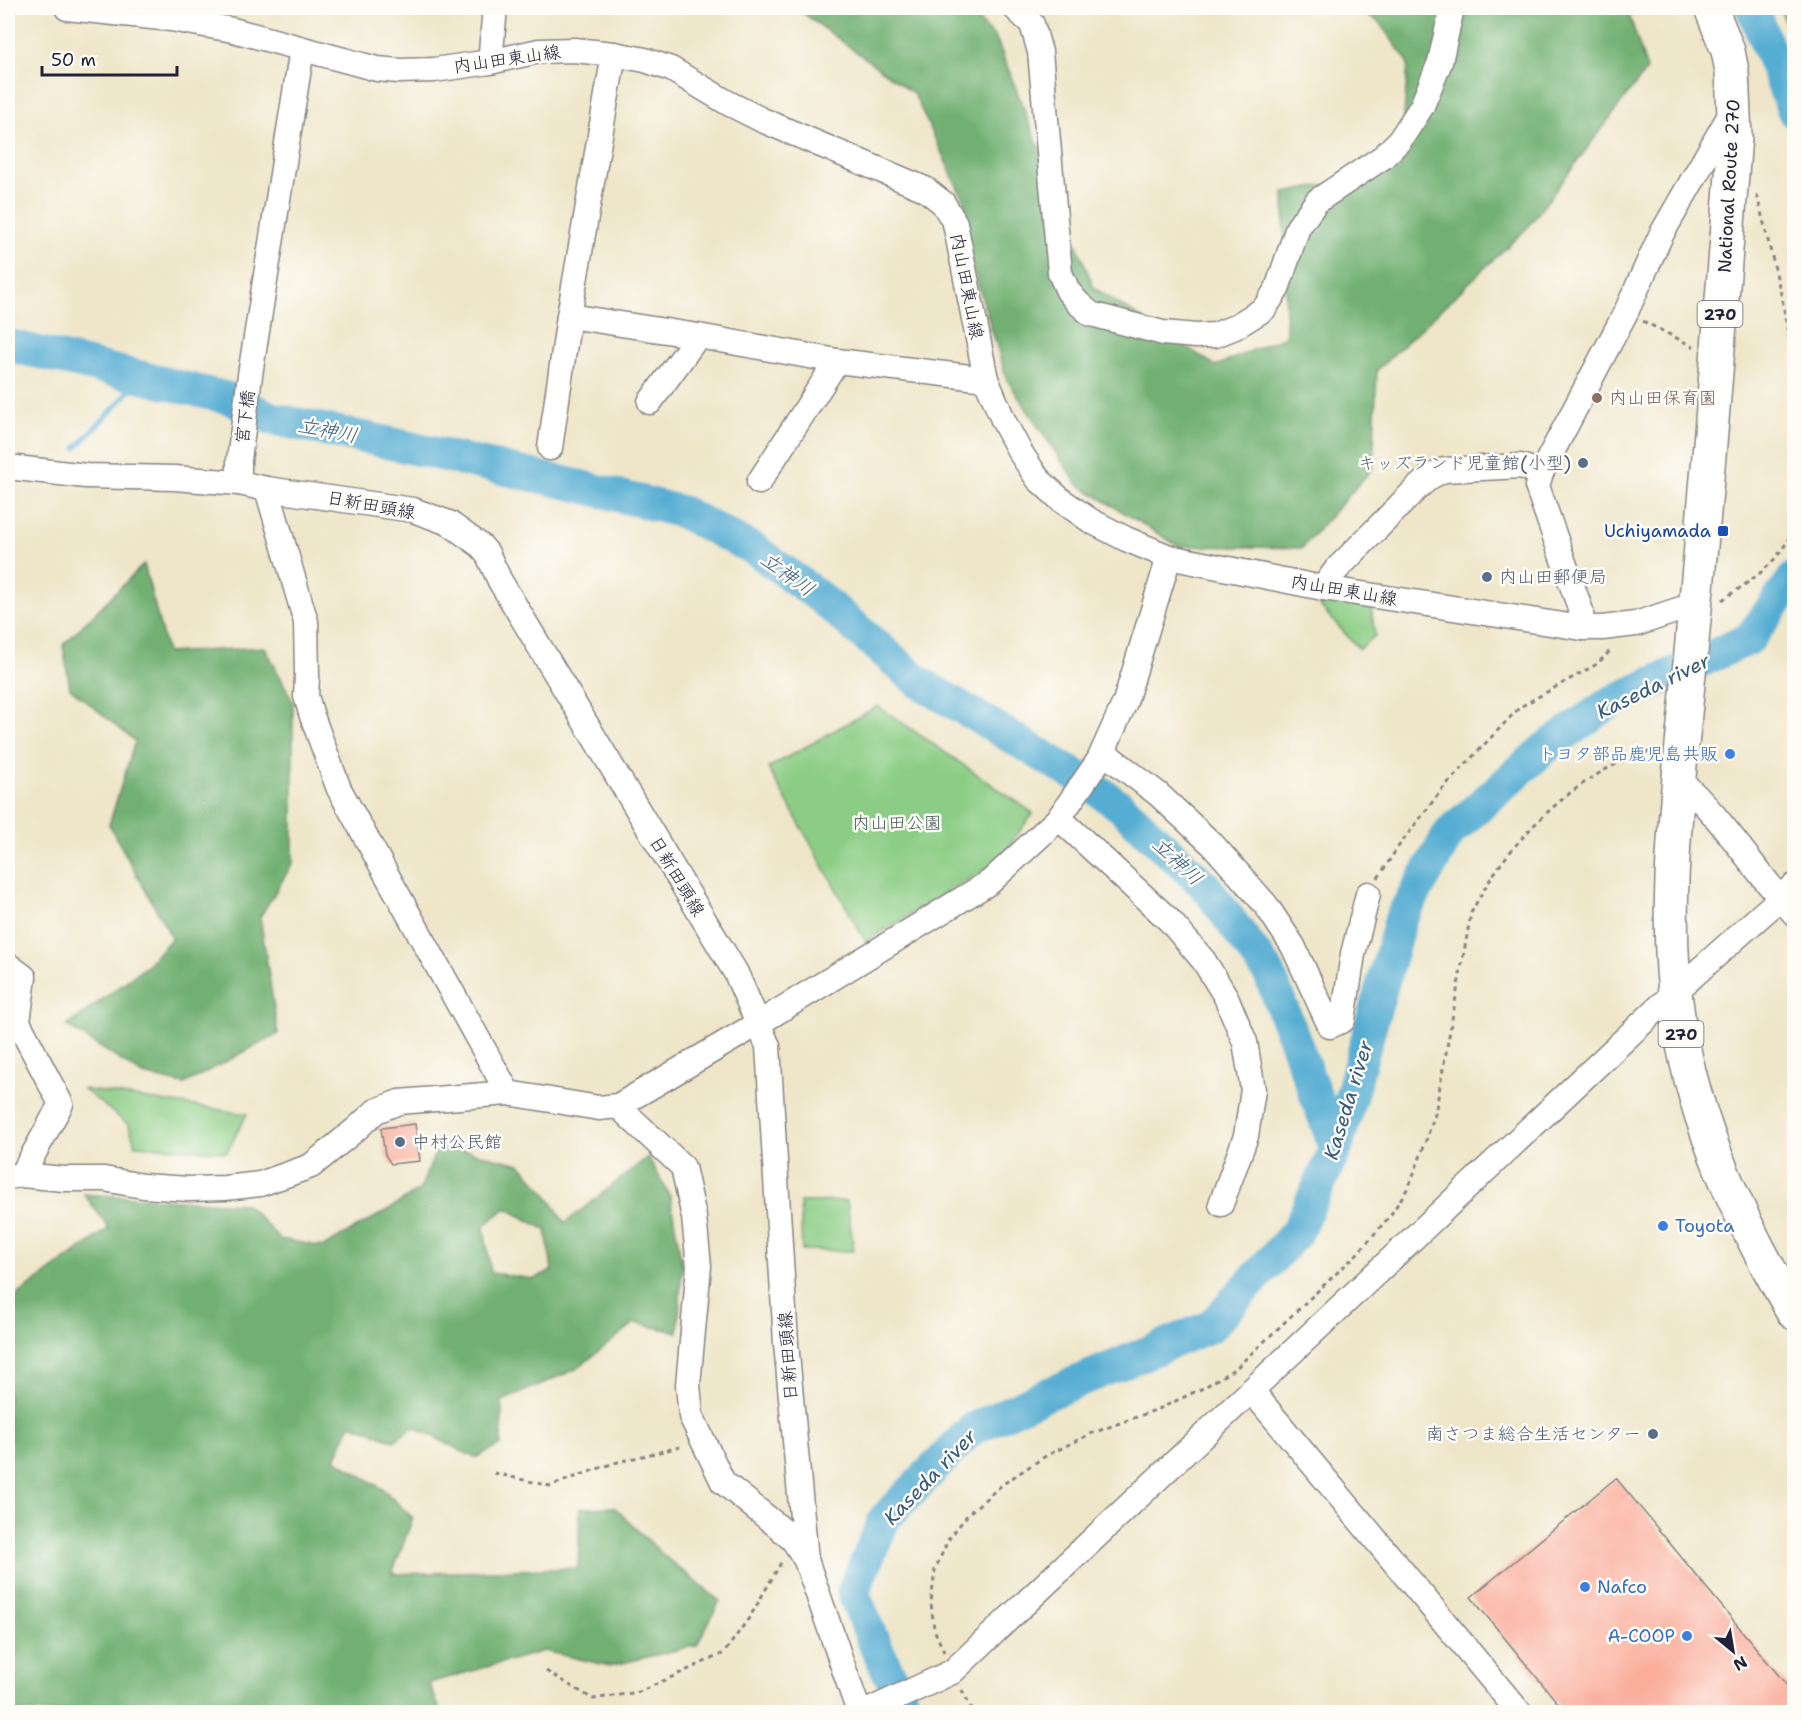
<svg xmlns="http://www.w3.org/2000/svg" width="1802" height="1720" viewBox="0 0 1802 1720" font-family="'Shantell Sans','Klee One',sans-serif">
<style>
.green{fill:#8ccd85;stroke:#577860;stroke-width:1.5}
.forest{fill:#71b072;stroke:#4a6956;stroke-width:1.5;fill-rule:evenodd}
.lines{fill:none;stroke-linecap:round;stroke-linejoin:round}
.stream{stroke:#57add3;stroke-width:5}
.river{stroke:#57add3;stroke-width:33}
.building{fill:#faad9b}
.minor-casing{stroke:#888482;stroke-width:27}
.highway-casing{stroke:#888482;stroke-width:36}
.path{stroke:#888482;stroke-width:3;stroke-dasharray:4.5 4.5;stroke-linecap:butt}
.minor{stroke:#fff;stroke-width:24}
.highway{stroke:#fff;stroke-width:33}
.education-dot{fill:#8d6e63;stroke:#fdfcf7;stroke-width:2}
.service-dot{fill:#5c6f8a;stroke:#fdfcf7;stroke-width:2}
.transit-dot{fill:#1a4fb4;stroke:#fdfcf7;stroke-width:2}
.shop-dot{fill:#3f7fe0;stroke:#fdfcf7;stroke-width:2}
.labels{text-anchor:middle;stroke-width:5;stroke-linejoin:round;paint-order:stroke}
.shield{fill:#fdfcf7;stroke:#646373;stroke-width:1.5}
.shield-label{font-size:16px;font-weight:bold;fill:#22223b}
.street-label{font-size:18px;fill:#22223b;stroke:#fdfcf7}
.education-label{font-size:18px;fill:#785e54;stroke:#fdfcf7;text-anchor:start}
.service-label{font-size:18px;fill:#4e5e75;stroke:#fdfcf7;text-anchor:end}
.transit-label{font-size:18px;fill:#164399;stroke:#fdfcf7;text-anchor:end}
.shop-label{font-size:18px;fill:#366cbe;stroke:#fdfcf7;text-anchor:end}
.park-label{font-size:18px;fill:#475e55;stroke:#fdfcf7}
.water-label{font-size:20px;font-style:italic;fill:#375a78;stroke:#fdfcf7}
</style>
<rect width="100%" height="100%" fill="#fdfcf7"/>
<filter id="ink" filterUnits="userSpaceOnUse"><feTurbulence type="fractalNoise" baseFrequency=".0167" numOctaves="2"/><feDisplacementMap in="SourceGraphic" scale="12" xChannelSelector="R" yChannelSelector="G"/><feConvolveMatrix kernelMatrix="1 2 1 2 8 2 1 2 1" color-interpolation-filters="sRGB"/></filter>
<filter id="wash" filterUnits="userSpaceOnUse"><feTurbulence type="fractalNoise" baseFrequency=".008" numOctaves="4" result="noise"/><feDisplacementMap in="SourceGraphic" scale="24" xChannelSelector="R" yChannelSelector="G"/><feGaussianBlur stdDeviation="1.35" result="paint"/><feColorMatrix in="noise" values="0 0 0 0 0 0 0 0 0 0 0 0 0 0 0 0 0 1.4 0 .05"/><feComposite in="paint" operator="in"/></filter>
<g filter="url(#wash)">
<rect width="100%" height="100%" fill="#efe6c9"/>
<g class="green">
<polygon points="1317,597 1371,606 1375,636 1359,649 1319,605"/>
<polygon points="878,706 1033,813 997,863 933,900 866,942 768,768"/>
<polygon points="83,1089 247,1114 227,1152 135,1145 129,1125"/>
<polygon points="847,1201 854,1251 802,1250 800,1202"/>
</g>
<g class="forest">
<polygon points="796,8 967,8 996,38 1094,288 1216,366 1286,336 1284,193 1400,170 1408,62 1378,21 1349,8 1627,8 1647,69 1527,228 1377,370 1373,468 1302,548 1178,546 1077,484 1007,380 971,262 964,201 914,94"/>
<polygon points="1780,8 1794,8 1794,49"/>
<polygon points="144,564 167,653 265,647 293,702 293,863 260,917 278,1034 184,1084 143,1075 67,1026 145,967 172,938 109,825 135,741 70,688 63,645"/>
<path d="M439 1144 520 1164 545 1192 565 1223 648 1157 670 1196 682 1265 678 1332 635 1323 576 1369 502 1401 501 1445 475 1458 414 1427 394 1441 351 1424 335 1459 383 1489 413 1518 392 1574 578 1568 580 1508 614 1507 663 1555 720 1601 697 1645 610 1666 544 1651 429 1683 441 1712H8V1302L109 1228 84 1194 246 1204 280 1239 323 1247 388 1210 420 1189ZM506 1208 546 1230 552 1270 534 1279 491 1273 484 1226Z"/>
</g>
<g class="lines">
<polyline class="stream" points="76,448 143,377"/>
<g class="river">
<polyline points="1752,8 1794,112"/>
<polyline points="8,345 231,399 273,419 376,440 584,487 682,512 757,551 822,599 919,682 1083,780 1120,806 1206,887 1269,973 1336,1149"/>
<polyline points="908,1712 874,1643 853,1592 885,1518 972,1429 1043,1396 1211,1326 1296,1233 1336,1149 1401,918 1450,832 1544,749 1611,702 1749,639 1794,578"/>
</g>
</g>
<g id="blocks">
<g class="building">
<polygon points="415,1124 420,1161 391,1164 385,1155 381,1128"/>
<polygon points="1616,1478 1794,1694 1794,1713 1566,1713 1471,1597"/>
</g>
</g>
</g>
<g filter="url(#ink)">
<use href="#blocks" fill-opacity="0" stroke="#888482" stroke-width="1.5"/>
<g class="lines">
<defs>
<g id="minor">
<polyline points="67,8 171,19 233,30 377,69 399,71 434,70 490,62 539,51 574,50 614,54 645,60 671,69 728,103 762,120 925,189 943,203 955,223 986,379 1004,422 1020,452 1038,479 1061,500 1091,521 1126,539 1169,557 1323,588 1582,628 1602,628 1636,624 1696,604"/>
<polyline points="1015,8 1032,24 1040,52 1058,251 1060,273 1068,291 1078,303 1091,314 1163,333 1196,336 1215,335 1235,327 1264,309 1277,289 1298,227 1317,201 1383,157 1400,140 1422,106 1440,62 1452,8"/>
<polyline points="490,62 495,8"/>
<polyline points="569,316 698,336 837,361 986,379"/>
<polyline points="650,402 698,336"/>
<polyline points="550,448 569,316 614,54"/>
<polyline points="8,467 86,476 174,478 239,483 267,489 413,510 449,523 481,546 487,553 500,581 736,973 768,1046 786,1343 806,1560 859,1712"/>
<polyline points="759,482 837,361"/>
<polyline points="239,483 239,460 250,375 302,49"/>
<polyline points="267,489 306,622 307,677 306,696 312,716 339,789 508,1093"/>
<polyline points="1323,588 1336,570 1417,488 1430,477 1444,470 1521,466 1541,473"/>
<polyline points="1582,628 1581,611 1537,486 1541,473 1626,312 1661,235 1734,108"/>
<polyline points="1103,752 1158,794 1213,845 1266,905 1293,946 1330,1026 1343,1020 1353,954 1368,894"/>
<path d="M1679 780C1724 818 1753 871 1794 913"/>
<polyline points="1059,818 1170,921 1204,961 1226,997 1245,1042 1253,1090 1246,1136 1221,1204"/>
<polyline points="8,965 24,977 18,1022 61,1104 22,1175"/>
<polyline points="618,1106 683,1167 694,1217 699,1266 690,1363 688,1385 691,1416 723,1482 780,1528 794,1541 806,1560"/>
<polyline points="8,1177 22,1175 64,1179 104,1179 143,1186 189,1189 225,1188 260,1184 311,1166 355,1130 376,1111 399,1102 508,1093 599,1108 618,1106 759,1023 990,882 1059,818 1099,760 1125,702 1169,557"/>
<polyline points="1252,1391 1519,1712"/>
<polyline points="866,1712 952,1672 1675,992 1794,886"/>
</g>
<path id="highway" d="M1711 8 1728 51 1732 71 1735 137C1722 298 1710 459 1694 619 1689 679 1682 739 1677 800 1671 874 1667 949 1679 1023 1696 1128 1741 1223 1794 1313"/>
</defs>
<use href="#minor" class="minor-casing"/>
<use href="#highway" class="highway-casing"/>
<g class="path">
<polyline points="1757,195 1782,298 1794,369"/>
<polyline points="1643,321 1694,347"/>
<path d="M1722 600C1752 580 1783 561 1794 525"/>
<polyline points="1378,878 1398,847 1444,787 1520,707 1597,664 1612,649"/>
<polyline points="494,1473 550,1486 614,1463 684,1446"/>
<path d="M944 1652 934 1629 931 1603 935 1570 948 1540 969 1513 1003 1484 1044 1457 1090 1434 1161 1408 1203 1388 1236 1368 1357 1254 1390 1216 1409 1186 1421 1155 1435 1114 1471 913C1482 892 1495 870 1511 851 1546 808 1601 761 1657 750"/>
<polyline points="546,1671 593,1699 639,1692 724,1653 751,1615 782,1561"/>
<polyline points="962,1690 973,1712"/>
</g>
<use href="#minor" class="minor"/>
<use href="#highway" class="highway"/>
</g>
</g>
<circle class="education-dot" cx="1597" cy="398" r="6"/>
<g class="service-dot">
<circle cx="1583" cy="463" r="6"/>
<circle cx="1487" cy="577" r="6"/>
<circle cx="400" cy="1142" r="6"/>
<circle cx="1653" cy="1434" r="6"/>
</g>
<rect class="transit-dot" x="1717" y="525" width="12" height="12" rx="3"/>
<g class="shop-dot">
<circle cx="1730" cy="754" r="6"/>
<circle cx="1663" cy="1226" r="6"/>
<circle cx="1585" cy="1587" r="6"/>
<circle cx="1687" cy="1636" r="6"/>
</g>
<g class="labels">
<g class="shield">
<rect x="1697.5" y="301" width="45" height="26" rx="4.5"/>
<rect x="1658.5" y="1021" width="45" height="26" rx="4.5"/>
</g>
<g class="shield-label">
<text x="1720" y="320">270</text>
<text x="1681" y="1040">270</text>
</g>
<g class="street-label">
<text transform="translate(507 59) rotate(-8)" y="6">内山田東山線</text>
<text transform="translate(1729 186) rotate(-87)" y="6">National Route 270</text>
<text transform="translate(967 286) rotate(79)" y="6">内山田東山線</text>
<text transform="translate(245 417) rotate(-83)" y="6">宮下橋</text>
<text transform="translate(371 505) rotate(10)" y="6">日新田頭線</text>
<text transform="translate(1344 590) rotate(10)" y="6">内山田東山線</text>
<text transform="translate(677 876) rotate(59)" y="6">日新田頭線</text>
<text transform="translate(788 1356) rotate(-94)" y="6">日新田頭線</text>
</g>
<g class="education-label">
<text x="1609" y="404">内山田保育園</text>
</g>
<g class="service-label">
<text x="1571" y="469">キッズランド児童館(小型)</text>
<text x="1499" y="583" text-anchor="start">内山田郵便局</text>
<text x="412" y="1148" text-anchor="start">中村公民館</text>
<text x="1641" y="1440">南さつま総合生活センター</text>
</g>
<g class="transit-label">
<text x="1711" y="537">Uchiyamada</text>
</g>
<g class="shop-label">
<text x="1718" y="760">トヨタ部品鹿児島共販</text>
<text x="1675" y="1232" text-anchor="start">Toyota</text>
<text x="1597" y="1593" text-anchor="start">Nafco</text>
<text x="1675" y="1642">A-COOP</text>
</g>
<g class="park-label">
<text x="897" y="829">内山田公園</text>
</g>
<g class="water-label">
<text transform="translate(328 430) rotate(11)" y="7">立神川</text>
<text transform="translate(788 574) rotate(36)" y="7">立神川</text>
<text transform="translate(1653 686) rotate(-26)" y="7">Kaseda river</text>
<text transform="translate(1178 861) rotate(43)" y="7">立神川</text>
<text transform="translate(1348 1100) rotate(-73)" y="7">Kaseda river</text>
<text transform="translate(930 1477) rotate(-46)" y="7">Kaseda river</text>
</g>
</g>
<rect width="1802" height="1720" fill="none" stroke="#fdfcf7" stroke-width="30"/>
<g transform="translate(1733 1651) rotate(150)" stroke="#fdfcf7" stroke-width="4.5" paint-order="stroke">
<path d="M0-4.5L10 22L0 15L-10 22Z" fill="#22223b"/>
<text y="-9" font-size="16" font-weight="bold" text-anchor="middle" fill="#22223b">N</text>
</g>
<path d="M42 66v9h135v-9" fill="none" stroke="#22223b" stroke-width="3"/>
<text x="51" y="66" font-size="18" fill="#22223b" stroke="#fdfcf7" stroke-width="4.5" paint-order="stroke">50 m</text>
</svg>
